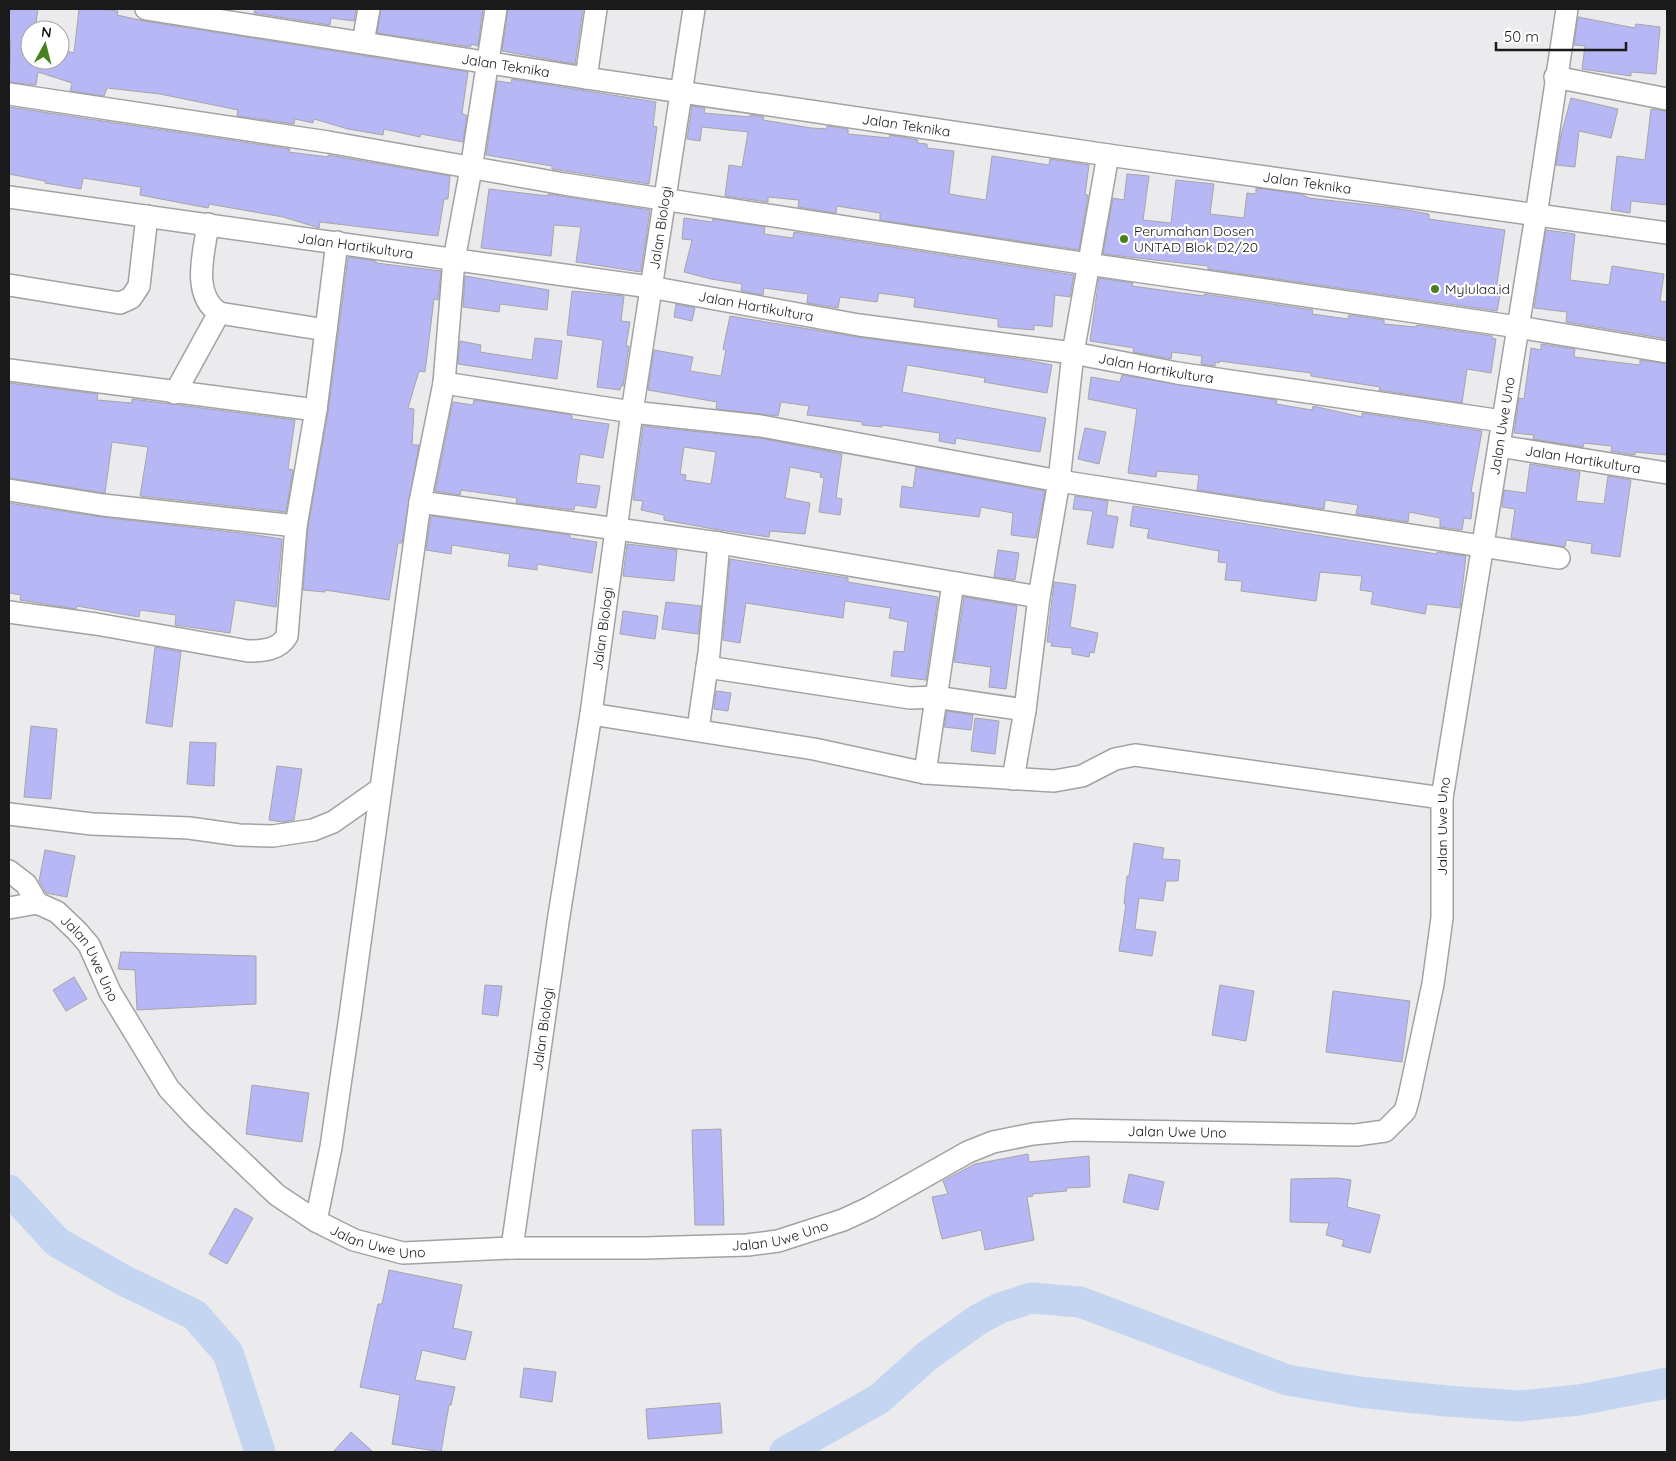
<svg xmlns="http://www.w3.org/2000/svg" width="1676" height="1461" viewBox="0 0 1676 1461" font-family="Quicksand,sans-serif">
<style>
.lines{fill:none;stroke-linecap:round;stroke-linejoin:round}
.river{stroke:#c4d5f1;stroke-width:31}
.building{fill:#b6b7f4;stroke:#a5a6a8;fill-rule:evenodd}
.street-casing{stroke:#a2a2a4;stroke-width:24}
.street{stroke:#fff;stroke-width:21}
.poi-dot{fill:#46811e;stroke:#fff;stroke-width:2}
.labels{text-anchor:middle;stroke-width:4.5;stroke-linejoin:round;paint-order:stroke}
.street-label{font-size:14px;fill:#1a1a1b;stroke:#fff}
.poi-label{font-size:14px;fill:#1a1a1b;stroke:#fff;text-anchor:start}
</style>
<rect width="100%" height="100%" fill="#ebeaed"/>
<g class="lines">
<g class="river">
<polyline points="9,1190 57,1242 123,1280 195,1315 228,1353 260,1452"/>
<polyline points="785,1452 879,1399 927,1356 979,1319 1000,1308 1031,1298 1080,1302 1287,1380 1359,1392 1446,1401 1519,1406 1579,1400 1667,1383"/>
</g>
</g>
<g class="building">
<polygon points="9,9 38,9 35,30 30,30 30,60 60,60 60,49 74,53 79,9 98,9 118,11 117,15 144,21 468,72 462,113 467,116 463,142 421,134 420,137 384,129 383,135 348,129 314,119 313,123 295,119 294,124 237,116 238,110 160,94 107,88 104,96 70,91 72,83 38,72 36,85 9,82 11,37 9,37"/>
<polygon points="255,9 356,9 354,21 331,18 330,25 254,13"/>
<polygon points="381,9 483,9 478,46 471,44 471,47 377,33"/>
<polygon points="508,9 583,9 575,64 502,51"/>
<polygon points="1578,17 1635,28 1636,24 1660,27 1656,74 1631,72 1631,76 1582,69 1585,46 1574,45"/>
<polygon points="512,79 656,102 653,126 657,127 649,184 552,169 552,166 486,155 497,81 511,83"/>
<polygon points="1571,98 1618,109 1611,138 1579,131 1575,167 1556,165 1561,135"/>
<polygon points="692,106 705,108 704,113 750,117 750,115 764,117 763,120 811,128 827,129 827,126 848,129 848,134 889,138 890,135 918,140 917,143 927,144 927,148 954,151 949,194 986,200 992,156 1049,165 1050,159 1089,165 1085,195 1088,195 1079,250 880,220 880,213 837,206 836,213 798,207 799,200 768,197 768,202 725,196 729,165 742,167 748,132 702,127 700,141 687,139"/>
<polygon points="9,107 290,149 289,152 328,157 328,155 450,176 448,199 444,199 438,236 320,222 319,228 283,217 209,204 208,208 140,195 141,187 83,178 81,189 45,183 45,181 9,174"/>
<polygon points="1651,109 1667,111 1667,205 1631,201 1630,213 1611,210 1617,156 1645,160"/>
<polygon points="1127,174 1149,176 1143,220 1171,223 1176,180 1214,184 1210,214 1244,218 1247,193 1256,194 1256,188 1301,194 1309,198 1395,208 1429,214 1429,219 1505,230 1497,284 1502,285 1497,311 1208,269 1208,266 1103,254 1113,198 1124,200"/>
<polygon points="489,189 548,196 548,194 650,210 641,272 576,262 581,227 554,225 551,256 481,248"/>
<polygon points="684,218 712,222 713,219 765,227 764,234 793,238 794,232 1074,275 1070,297 1055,295 1052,327 1034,325 1034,330 998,327 998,319 914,307 915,298 879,293 877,302 840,297 838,308 807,303 808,294 764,288 763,295 741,291 742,284 711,279 684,272 692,240 682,239"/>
<polygon points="1546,230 1575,234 1570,280 1609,285 1612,266 1664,274 1660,301 1667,302 1667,339 1566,322 1567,312 1534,308"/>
<polygon points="348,257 376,261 376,263 441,271 438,300 434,299 425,372 419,371 408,408 414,409 412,445 419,445 402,543 398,543 389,600 325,590 325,592 303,590 308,528 328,412"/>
<polygon points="465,276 549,290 547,310 500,304 499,312 463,307"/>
<polygon points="1099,278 1133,283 1132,286 1204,296 1204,294 1313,310 1312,314 1348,319 1349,315 1384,320 1384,324 1416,327 1417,325 1492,336 1492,338 1496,339 1491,373 1467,369 1462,403 1379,390 1380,387 1311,376 1311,373 1219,361 1219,363 1215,362 1215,366 1201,364 1202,356 1172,352 1171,359 1133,352 1134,348 1090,341"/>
<polygon points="572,291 624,296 621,321 630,322 626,346 629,346 623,386 621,386 620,390 597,387 603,340 567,335"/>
<polygon points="676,304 695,308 692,321 674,317"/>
<polygon points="730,316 857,337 1027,360 1052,365 1047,393 984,382 985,378 907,365 902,392 1046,418 1040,452 956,438 955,444 939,441 940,433 882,425 882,427 862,425 862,422 807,415 809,406 781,402 778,416 716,409 717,402 648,390 654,350 693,357 690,371 721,376 726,350 723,349"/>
<polygon points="535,338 562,341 557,379 458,364 460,341 481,345 480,352 532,360"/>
<polygon points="1541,344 1575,349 1574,357 1640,365 1640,360 1667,364 1667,455 1635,452 1635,455 1611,451 1612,446 1584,443 1583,447 1533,439 1534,435 1514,433 1519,398 1524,399 1531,348 1541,350"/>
<polygon points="1122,375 1277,400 1276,404 1312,410 1313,406 1362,417 1362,413 1482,431 1471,492 1474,493 1471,519 1464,518 1462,530 1440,527 1440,518 1409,512 1408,522 1356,514 1358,505 1325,500 1324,509 1197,490 1199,475 1157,471 1156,477 1128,473 1137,409 1088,399 1091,377 1120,382"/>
<polygon points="9,383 98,394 97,400 132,403 132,399 295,420 288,469 293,470 286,512 140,496 148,447 112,442 105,493 9,478"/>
<polygon points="474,400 572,415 572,419 609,424 603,458 580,454 576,483 600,486 596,508 575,505 574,510 516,503 517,498 461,490 460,495 435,491 453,402 473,405"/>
<path d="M643 426 759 438 842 454 836 498 842 499 840 515 819 512 824 478 820 477 821 473 790 467 785 498 810 503 805 534 770 531 769 537 719 530 664 520V515L641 510 643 501 633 500ZM684 447 716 452 711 484 685 480 686 475 680 474Z"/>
<polygon points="1085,428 1106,432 1099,464 1078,459"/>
<polygon points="1530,464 1580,472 1576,501 1604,504 1608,476 1631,480 1620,557 1591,553 1592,544 1566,540 1565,547 1511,538 1515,509 1502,507 1504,490 1526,493"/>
<polygon points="916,467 1045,491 1036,538 1011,535 1013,513 981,507 979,517 900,507 902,486 913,488"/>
<polygon points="1075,496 1108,501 1106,515 1118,517 1113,548 1087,544 1093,511 1073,509"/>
<polygon points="9,503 101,517 249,534 282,539 276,607 235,600 230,633 175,625 176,615 140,610 139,617 77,606 76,609 20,600 21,595 9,593"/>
<polygon points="1133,506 1437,554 1437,552 1466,556 1460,608 1427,604 1425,614 1371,604 1373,592 1360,590 1362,576 1320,572 1316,601 1241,591 1242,581 1225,580 1227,563 1218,562 1219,551 1147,538 1149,529 1130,526"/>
<polygon points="431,516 570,535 570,538 597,542 592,573 537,564 537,570 508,566 510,554 452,545 451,554 426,550"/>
<polygon points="627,544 677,550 674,581 623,576"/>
<polygon points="998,550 1019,553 1015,580 994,577"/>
<polygon points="730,559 848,578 848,582 938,597 926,680 891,676 894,651 904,652 908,622 889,618 891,608 845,601 843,618 746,603 740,643 723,640"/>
<polygon points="1054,582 1076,585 1070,627 1098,633 1094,653 1090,652 1089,657 1072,654 1072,648 1051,646 1052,642 1047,642"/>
<polygon points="964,597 1017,606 1006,689 989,687 991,667 954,662"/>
<polygon points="666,602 701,606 698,634 662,629"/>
<polygon points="623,611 658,616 655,639 620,634"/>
<polygon points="155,647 181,652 172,727 146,723"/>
<polygon points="716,691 731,693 728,711 714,709"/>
<polygon points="947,711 973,715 971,730 944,727"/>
<polygon points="975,718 999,721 995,754 971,751"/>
<polygon points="31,726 57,729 51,799 24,797"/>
<polygon points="190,742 216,743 214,786 187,784"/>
<polygon points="277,766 302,769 294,820 283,822 269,820"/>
<polygon points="1134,843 1164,848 1162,859 1180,860 1178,881 1166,881 1163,901 1139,898 1135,929 1156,932 1152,956 1119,951 1126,904 1124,904 1127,876 1129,876"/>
<polygon points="45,850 75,856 67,897 46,893 39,881"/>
<polygon points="121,952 256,956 256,1004 137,1010 135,970 118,969"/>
<polygon points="74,977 87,999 66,1011 53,990"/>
<polygon points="485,985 502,986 498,1016 482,1014"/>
<polygon points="1220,985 1254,991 1246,1041 1212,1035"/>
<polygon points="1333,991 1410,1001 1402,1062 1326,1052"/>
<polygon points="252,1085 309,1093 302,1142 246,1134"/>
<polygon points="721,1129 724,1225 695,1225 692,1130"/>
<polygon points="1028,1154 1029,1162 1089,1156 1090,1187 1066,1188 1067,1191 1032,1194 1033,1196 1027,1197 1034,1240 985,1250 981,1230 942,1239 932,1197 948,1194 943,1181 975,1164"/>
<polygon points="1129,1174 1164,1182 1158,1210 1123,1202"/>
<polygon points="1338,1178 1351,1180 1347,1207 1380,1215 1370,1253 1342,1246 1344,1240 1326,1235 1329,1223 1290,1222 1291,1179"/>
<polygon points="235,1208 253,1218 227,1264 209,1254"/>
<polygon points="389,1270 462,1285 453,1328 472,1332 465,1360 422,1350 415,1380 455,1387 451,1405 449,1405 441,1452 392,1444 400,1395 360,1387 378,1304 382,1304"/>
<polygon points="524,1368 556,1372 552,1402 520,1397"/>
<polygon points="720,1403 722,1433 648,1439 646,1409"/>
<polygon points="351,1432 373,1452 333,1452"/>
</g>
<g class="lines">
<defs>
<g id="street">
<path id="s1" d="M146 9 586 78 1108 155 1667 233"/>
<polyline points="363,42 369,9"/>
<polyline points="1555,77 1667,99"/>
<polyline points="586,78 596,9"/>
<polyline points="9,94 328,142 564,184 1088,264 1518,327 1667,352"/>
<path id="s2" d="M9 197 650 287 859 325 1073 353 1177 373 1502 421"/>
<path d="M208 224C204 253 191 294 219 313"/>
<polyline points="9,285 120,303 131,298 139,286 147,216"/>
<polyline points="9,370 316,410"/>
<polyline points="444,383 632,412 761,426 1059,481 1559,558"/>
<polyline points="175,393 219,313 326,330"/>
<path id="s3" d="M1499 446 1667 473"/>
<polyline points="9,490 103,505 296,526"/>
<polyline points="420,502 719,543 1039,597"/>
<path d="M9 612 96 624 248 651C263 651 279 650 287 636L296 526 316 410 337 242"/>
<polyline points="707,667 910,698 935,697 1025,710"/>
<polyline points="591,714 814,749 925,773 1054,781 1082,776 1115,759 1135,755 1442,798"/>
<polyline points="698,729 709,653 719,543"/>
<polyline points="925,773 953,583"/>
<polyline points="1013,779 1025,710 1039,597 1059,481 1073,353 1108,155"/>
<polyline points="9,814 92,824 189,828 239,835 273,836 313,830 333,822 380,789"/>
<polyline points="9,871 26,884 37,903"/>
<path id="s4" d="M9 908 37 903 57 912 77 931 89 945 110 992 169 1089 197 1119 277 1195 316 1221 354 1240 403 1253 512 1248H644L747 1245 778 1241 843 1220 869 1208 968 1152 993 1142 1033 1134 1073 1130 1356 1135 1385 1131 1405 1111 1409 1097 1433 984 1442 918V798L1536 216 1567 9"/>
<polyline points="316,1221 331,1147 350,1016 420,502 444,383 454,260 471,169 496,9"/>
<path id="s5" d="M512 1248 558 922 591 714 632 412 694 9"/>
</g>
</defs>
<use href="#street" class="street-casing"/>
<use href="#street" class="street"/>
</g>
<g class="poi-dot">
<circle cx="1124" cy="239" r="5"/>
<circle cx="1435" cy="289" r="5"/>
</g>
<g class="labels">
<g class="street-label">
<text dy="5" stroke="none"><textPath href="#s1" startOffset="364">Jalan Teknika</textPath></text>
<text dy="5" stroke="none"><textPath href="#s1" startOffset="769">Jalan Teknika</textPath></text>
<text dy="5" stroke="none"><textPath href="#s1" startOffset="1174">Jalan Teknika</textPath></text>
<text dy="5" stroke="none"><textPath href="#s5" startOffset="1031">Jalan Biologi</textPath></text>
<text dy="5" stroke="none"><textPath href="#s2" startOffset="350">Jalan Hartikultura</textPath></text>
<text dy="5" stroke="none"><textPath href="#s2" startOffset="755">Jalan Hartikultura</textPath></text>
<text dy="5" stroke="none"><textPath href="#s2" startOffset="1160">Jalan Hartikultura</textPath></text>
<text dy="5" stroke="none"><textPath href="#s4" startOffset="2281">Jalan Uwe Uno</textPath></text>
<text dy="5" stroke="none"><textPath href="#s3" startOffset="85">Jalan Hartikultura</textPath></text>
<text dy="5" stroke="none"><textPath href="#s5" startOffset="626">Jalan Biologi</textPath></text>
<text dy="5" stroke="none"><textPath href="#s4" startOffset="1876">Jalan Uwe Uno</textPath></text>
<text dy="5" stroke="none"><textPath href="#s4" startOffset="108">Jalan Uwe Uno</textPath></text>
<text dy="5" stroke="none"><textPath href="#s5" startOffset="221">Jalan Biologi</textPath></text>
<text dy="5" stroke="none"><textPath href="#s4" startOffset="1351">Jalan Uwe Uno</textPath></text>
<text dy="5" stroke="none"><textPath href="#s4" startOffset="931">Jalan Uwe Uno</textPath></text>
<text dy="5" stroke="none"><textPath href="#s4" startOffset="526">Jalan Uwe Uno</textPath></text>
</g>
<g class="poi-label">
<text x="1134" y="236">Perumahan Dosen<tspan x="1134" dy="16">UNTAD Blok D2/20</tspan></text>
<text x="1445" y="294">Mylulaa.id</text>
</g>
</g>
<rect width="1676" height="1461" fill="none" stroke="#1a1a1b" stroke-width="20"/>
<g transform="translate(45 45) rotate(7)"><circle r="24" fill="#ffffff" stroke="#a3a3a4"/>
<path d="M0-4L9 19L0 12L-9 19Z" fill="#46811e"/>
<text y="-8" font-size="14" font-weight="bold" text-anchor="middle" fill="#1a1a1b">N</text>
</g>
<path d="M1496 42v8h130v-8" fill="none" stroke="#1a1a1b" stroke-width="2.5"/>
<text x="1504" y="42" font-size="15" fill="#1a1a1b" stroke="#ffffff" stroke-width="4" paint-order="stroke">50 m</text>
</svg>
